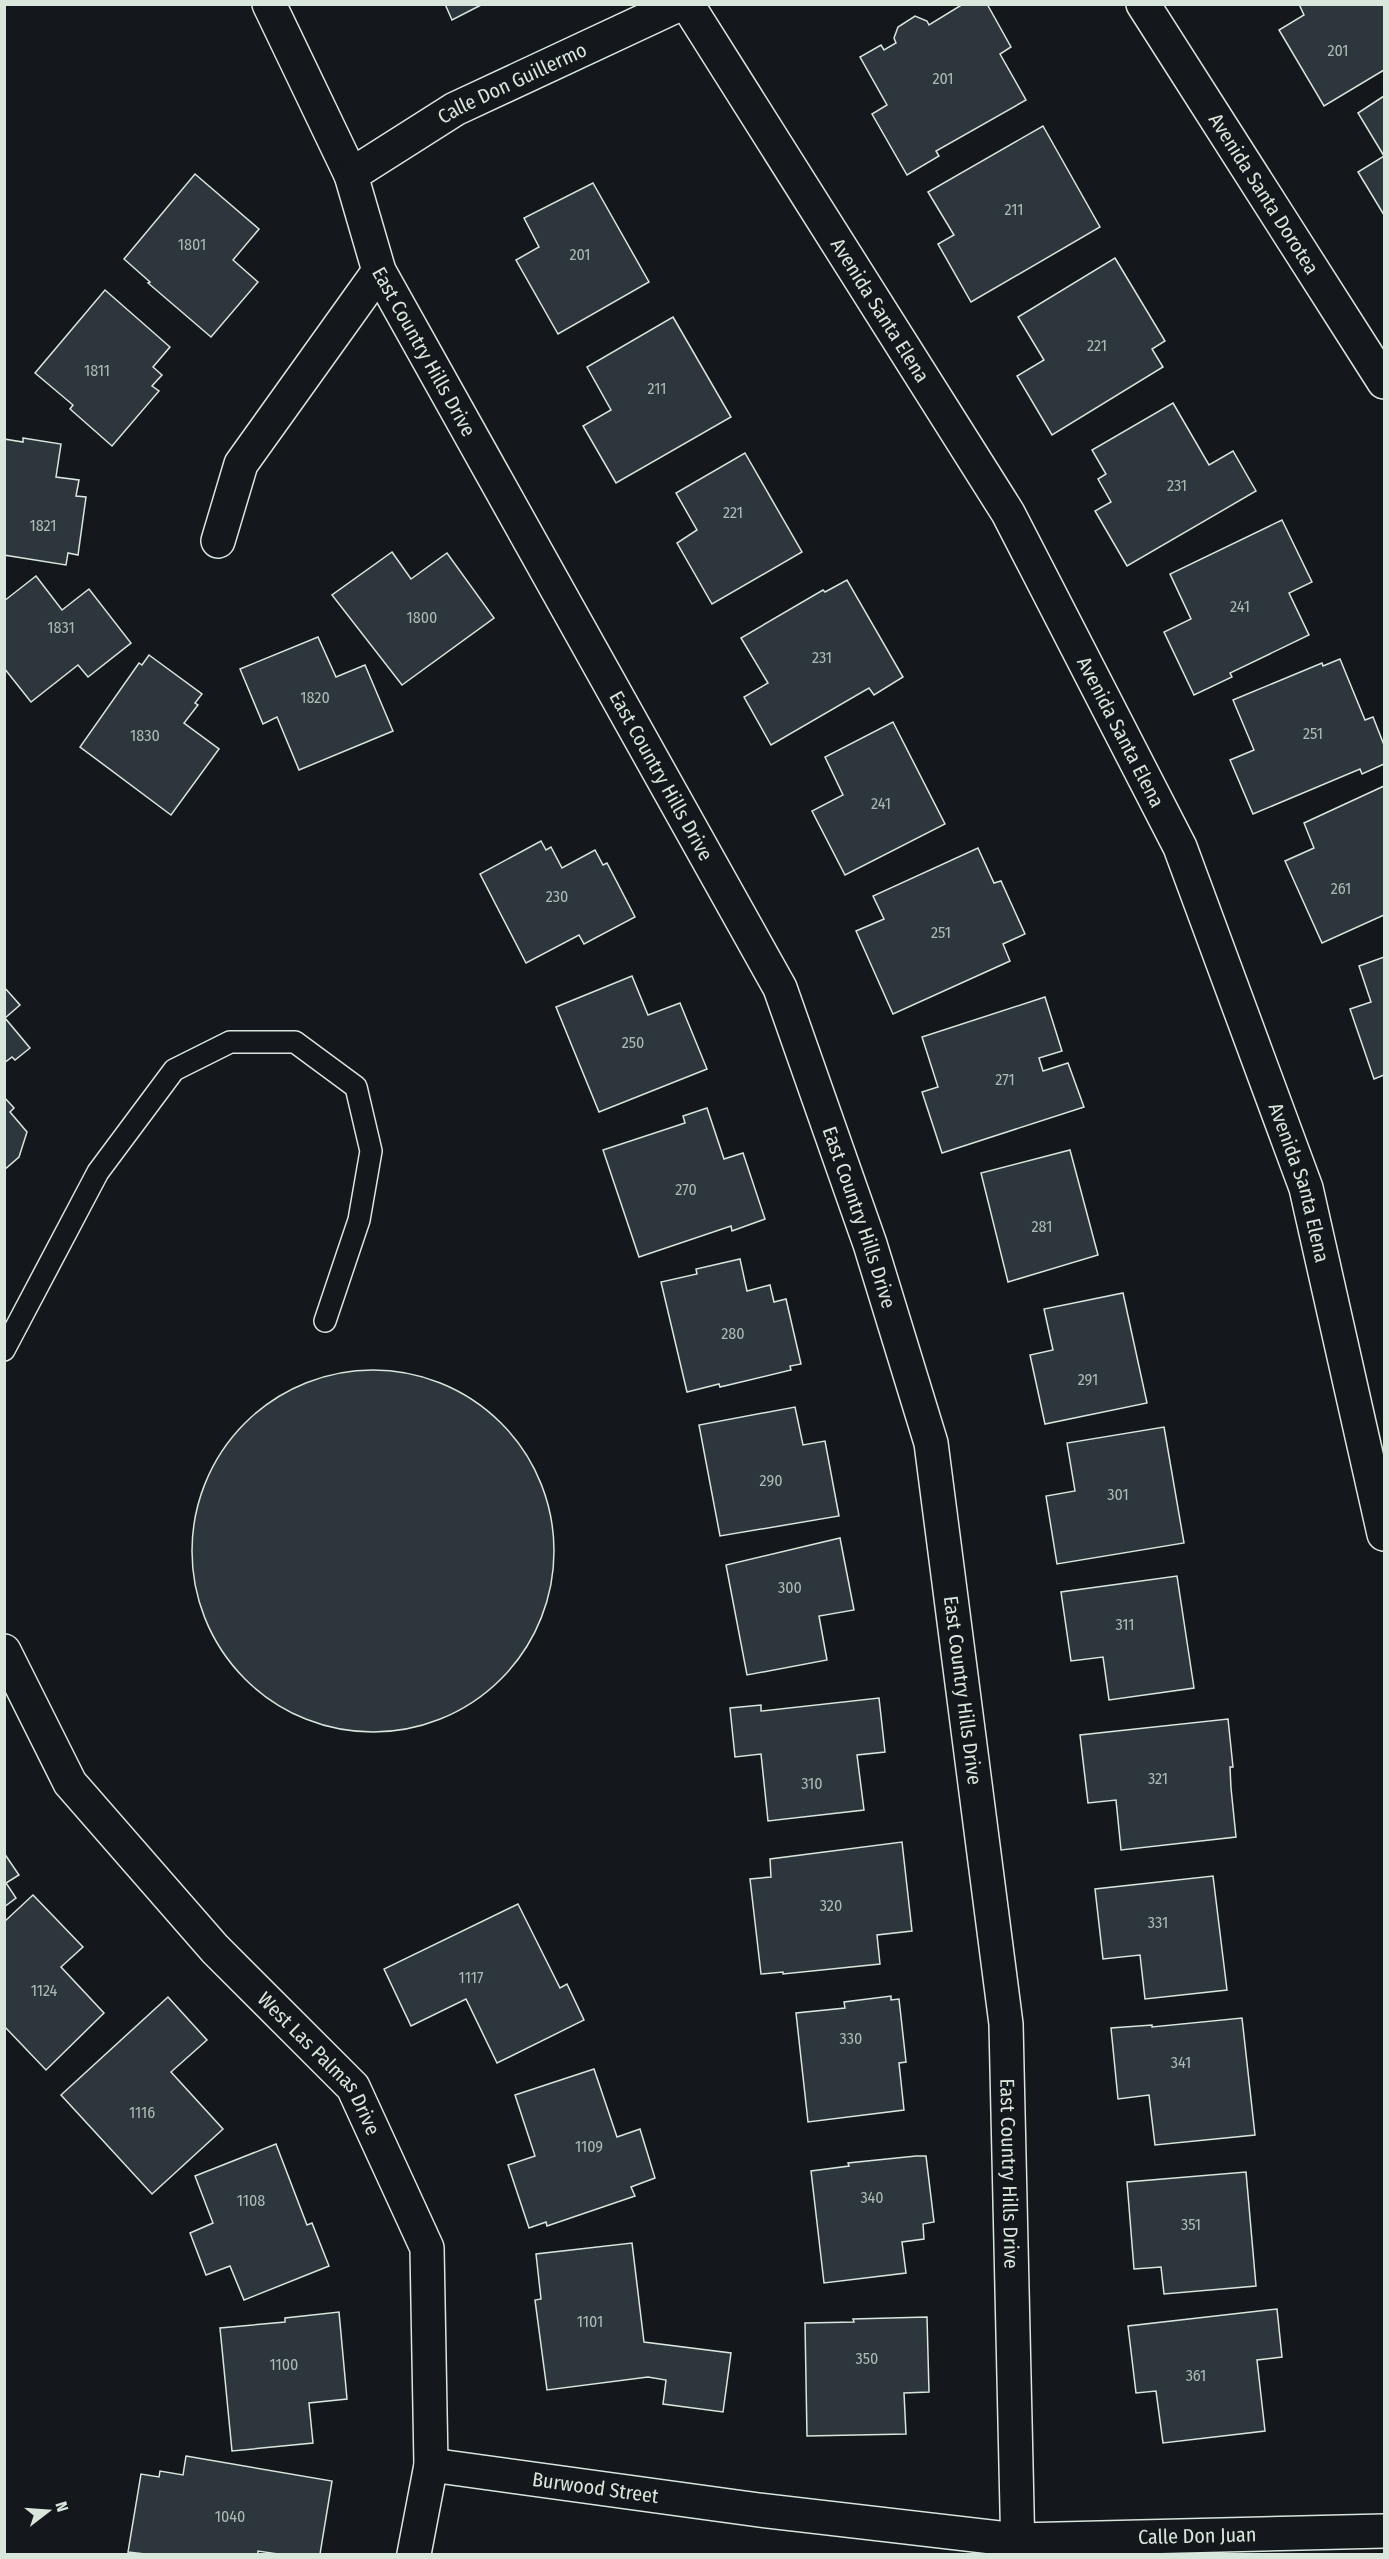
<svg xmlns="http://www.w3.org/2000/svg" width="1389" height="2559" viewBox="0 0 1389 2559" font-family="'Fira Sans Condensed',sans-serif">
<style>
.building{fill:#2c363c;stroke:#d8e6dc;stroke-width:1.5}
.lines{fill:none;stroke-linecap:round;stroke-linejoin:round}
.lane-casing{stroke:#d8e6dc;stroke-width:24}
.street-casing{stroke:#d8e6dc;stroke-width:36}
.secondary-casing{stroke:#d8e6dc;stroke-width:36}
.lane{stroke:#14181c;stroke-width:21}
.street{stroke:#14181c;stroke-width:33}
.secondary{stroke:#14181c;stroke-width:33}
.labels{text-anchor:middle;stroke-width:4.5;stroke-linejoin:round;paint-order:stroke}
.number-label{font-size:16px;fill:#adbab4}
.street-label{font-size:20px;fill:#d8e6dc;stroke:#14181c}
</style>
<rect width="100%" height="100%" fill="#14181c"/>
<g class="building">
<polygon points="445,4 483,4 452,20"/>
<polygon points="963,4 987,4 1011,47 1000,54 1026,100 936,151 939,156 907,175 872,114 887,105 860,57 881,45 884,50 896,43 894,38 898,27 915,16 927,21 929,25"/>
<polygon points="1299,4 1384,4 1384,70 1324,106 1279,30 1304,15"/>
<polygon points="1384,96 1384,156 1358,113"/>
<polygon points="1043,126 1100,227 971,302 938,244 954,235 928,192"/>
<polygon points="1384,156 1384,215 1358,172"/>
<polygon points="195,174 259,229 233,260 258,282 211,337 148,283 150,282 124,259"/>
<polygon points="593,183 649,282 558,334 516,260 539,247 524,218"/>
<polygon points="1115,258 1165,341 1152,349 1163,367 1052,435 1017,376 1044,360 1018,317"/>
<polygon points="105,290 170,347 153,367 162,375 152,386 159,391 112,446 70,409 73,405 35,373"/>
<polygon points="673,317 731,417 616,483 583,426 611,410 587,367"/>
<polygon points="1173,403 1209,465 1233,451 1256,491 1127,566 1095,511 1111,502 1098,479 1106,474 1092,450"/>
<polygon points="23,438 61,444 56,477 79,480 76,496 86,497 78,555 68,553 66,565 4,555 4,439 23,442"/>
<polygon points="745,453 802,552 712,604 677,543 697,530 676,493"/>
<polygon points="1282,520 1312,582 1289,593 1309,635 1230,673 1232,677 1194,695 1164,632 1191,619 1170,574"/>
<polygon points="392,552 411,579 447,553 494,618 402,685 332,595"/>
<polygon points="36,576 62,610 89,589 131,643 88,677 78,665 31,702 4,668 4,601"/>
<polygon points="847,580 903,677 874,695 869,688 771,745 744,697 768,683 741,638 823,590 825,592"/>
<polygon points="318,637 336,677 365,665 393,731 299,770 277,717 263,724 240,669"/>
<polygon points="149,655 202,694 195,703 198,705 184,723 219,749 171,815 80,747 139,663 142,665"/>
<polygon points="1340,659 1365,720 1373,717 1384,745 1384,764 1362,774 1360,769 1253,814 1230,760 1254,750 1233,700 1322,663 1323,666"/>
<polygon points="893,722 945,824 845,875 812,811 843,795 825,757"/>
<polygon points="1384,786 1384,915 1322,943 1285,861 1314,848 1304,823"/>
<polygon points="541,841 546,850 551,847 562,868 595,850 603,865 607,863 635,917 584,944 579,935 526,963 480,874"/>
<polygon points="978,848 994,883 1001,881 1025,934 1003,944 1010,961 893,1014 856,931 884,919 873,896"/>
<polygon points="1384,957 1384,1075 1374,1079 1350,1009 1371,1002 1359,966"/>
<polygon points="632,976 648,1015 680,1003 707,1069 599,1112 556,1007"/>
<polygon points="4,987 20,1005 5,1018 30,1048 15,1060 12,1057 4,1063"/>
<polygon points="1045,997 1062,1051 1039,1058 1043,1071 1068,1063 1084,1107 942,1153 922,1092 938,1087 922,1037"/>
<polygon points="4,1097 14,1108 10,1112 27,1132 19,1157 4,1170"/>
<polygon points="707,1108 724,1159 743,1153 765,1219 732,1231 731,1226 639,1257 603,1150 685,1123 683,1116"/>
<polygon points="1070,1150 1098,1255 1008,1282 981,1173"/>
<polygon points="740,1259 747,1291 770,1285 774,1302 786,1299 801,1364 790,1366 791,1370 720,1387 719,1384 687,1392 661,1282 697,1274 696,1269"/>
<polygon points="1123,1293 1147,1403 1045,1424 1030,1355 1053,1350 1044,1309"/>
<circle cx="373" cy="1551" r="181"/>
<polygon points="795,1407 803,1445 825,1441 839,1516 720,1536 699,1425"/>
<polygon points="1164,1427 1184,1543 1057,1564 1046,1496 1075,1491 1067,1443"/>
<polygon points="840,1538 854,1610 819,1616 827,1660 747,1675 726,1565"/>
<polygon points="1177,1576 1194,1688 1109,1700 1103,1657 1071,1661 1061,1592"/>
<polygon points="879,1698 885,1752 857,1755 864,1810 768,1821 761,1754 735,1757 730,1708 761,1705 761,1711"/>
<polygon points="1228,1719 1233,1767 1230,1767 1231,1788 1236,1837 1121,1850 1116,1800 1088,1803 1080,1735"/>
<polygon points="902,1842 912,1931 877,1935 880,1964 783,1974 783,1972 761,1974 750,1879 771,1877 770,1859"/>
<polygon points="4,1853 19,1875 6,1883 16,1898 4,1907"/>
<polygon points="1213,1876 1227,1990 1145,1999 1140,1955 1103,1959 1095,1889"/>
<polygon points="33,1895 83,1947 61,1967 104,2013 46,2070 4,2026 4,1922"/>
<polygon points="518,1904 560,1988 567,1984 584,2020 497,2063 466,1999 411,2026 384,1969"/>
<polygon points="891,1996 891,2000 899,1999 906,2062 899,2063 904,2110 808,2122 796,2013 845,2008 844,2002"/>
<polygon points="168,1997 207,2040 171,2072 223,2129 152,2194 61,2095"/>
<polygon points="1242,2018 1255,2135 1155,2145 1149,2095 1118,2099 1111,2028 1152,2025 1152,2027"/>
<polygon points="594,2069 617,2137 640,2129 655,2178 631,2187 635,2196 547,2226 546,2222 529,2228 508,2165 535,2156 515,2095"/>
<polygon points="276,2144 307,2225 312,2223 329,2266 244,2300 230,2266 206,2275 190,2233 213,2223 195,2176"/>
<polygon points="916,2156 926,2156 934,2222 923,2224 924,2239 902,2242 906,2273 824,2283 811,2171 849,2166 848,2163"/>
<polygon points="1246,2172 1256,2286 1164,2294 1161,2267 1134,2269 1127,2182"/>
<polygon points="632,2243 644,2342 731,2353 723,2412 663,2404 666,2380 648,2377 547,2390 535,2300 541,2299 536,2254"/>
<polygon points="1277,2309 1282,2357 1257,2360 1265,2431 1163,2443 1156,2391 1136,2393 1128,2326"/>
<polygon points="339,2312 347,2399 309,2403 313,2443 232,2451 220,2328 285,2322 285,2318"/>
<polygon points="927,2317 929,2392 904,2393 906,2434 807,2436 805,2323 854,2322 853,2319"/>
<polygon points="186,2456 332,2481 320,2554 278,2554 258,2551 258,2554 145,2554 128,2552 141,2474 159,2477 160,2471 183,2475"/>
</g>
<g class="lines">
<defs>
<polyline id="lane" points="4,1350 98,1172 174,1070 230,1042 295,1042 356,1087 371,1151 359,1220 325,1321"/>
<g id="street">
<path id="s1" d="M269 4 351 175 379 271 780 988 870 1244 931 1443 1006 2024 1018 2554"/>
<path id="s2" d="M687 4 1008 513 1180 847 1306 1188 1384 1534"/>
<path id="s3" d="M1143 4 1384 382"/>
<path id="s4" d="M351 175 455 109 680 4"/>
<polyline points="218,541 241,464 379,271"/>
<path id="s5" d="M431 2465 759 2510 1018 2540 1384 2531"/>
</g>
<g id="secondary">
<path id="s6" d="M4 1651 70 1783 215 1949 353 2087 427 2248 431 2465 414 2554"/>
</g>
</defs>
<use href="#lane" class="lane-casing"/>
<use href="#street" class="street-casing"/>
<use href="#secondary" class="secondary-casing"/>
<use href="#lane" class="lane"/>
<use href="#street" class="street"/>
<use href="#secondary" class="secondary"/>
</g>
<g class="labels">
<g class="number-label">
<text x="1338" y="56">201</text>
<text x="943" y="84">201</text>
<text x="1014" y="215">211</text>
<text x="192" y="250">1801</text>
<text x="580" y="260">201</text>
<text x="1097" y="351">221</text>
<text x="97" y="376">1811</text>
<text x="657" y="394">211</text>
<text x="1177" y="491">231</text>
<text x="733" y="518">221</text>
<text x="43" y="531">1821</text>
<text x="1240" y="612">241</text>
<text x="422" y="623">1800</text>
<text x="61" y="633">1831</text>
<text x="822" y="663">231</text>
<text x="315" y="703">1820</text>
<text x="1313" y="739">251</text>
<text x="145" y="741">1830</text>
<text x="881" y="809">241</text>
<text x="1341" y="894">261</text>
<text x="557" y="902">230</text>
<text x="941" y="938">251</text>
<text x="633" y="1048">250</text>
<text x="1005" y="1085">271</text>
<text x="686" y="1195">270</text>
<text x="1042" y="1232">281</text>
<text x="733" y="1339">280</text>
<text x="1088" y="1385">291</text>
<text x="771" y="1486">290</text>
<text x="1118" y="1500">301</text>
<text x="790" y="1593">300</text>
<text x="1125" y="1630">311</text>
<text x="1158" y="1784">321</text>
<text x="812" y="1789">310</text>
<text x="831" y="1911">320</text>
<text x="1158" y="1928">331</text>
<text x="471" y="1983">1117</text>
<text x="44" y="1996">1124</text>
<text x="851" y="2044">330</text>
<text x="1181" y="2068">341</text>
<text x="142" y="2118">1116</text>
<text x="589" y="2152">1109</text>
<text x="872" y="2203">340</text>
<text x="251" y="2206">1108</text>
<text x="1191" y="2230">351</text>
<text x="590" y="2327">1101</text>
<text x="867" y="2364">350</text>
<text x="284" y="2370">1100</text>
<text x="1196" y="2381">361</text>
<text x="230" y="2522">1040</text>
</g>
<g class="street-label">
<text dy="7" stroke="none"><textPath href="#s4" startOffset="186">Calle Don Guillermo</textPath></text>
<text dy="7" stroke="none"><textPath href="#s3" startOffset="225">Avenida Santa Dorotea</textPath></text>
<text dy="7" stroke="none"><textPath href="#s2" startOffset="362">Avenida Santa Elena</textPath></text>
<text dy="7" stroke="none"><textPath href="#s1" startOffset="382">East Country Hills Drive</textPath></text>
<text dy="7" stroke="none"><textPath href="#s2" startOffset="848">Avenida Santa Elena</textPath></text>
<text dy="7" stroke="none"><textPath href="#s1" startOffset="868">East Country Hills Drive</textPath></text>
<text dy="7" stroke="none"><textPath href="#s2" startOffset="1334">Avenida Santa Elena</textPath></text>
<text dy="7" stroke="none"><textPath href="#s1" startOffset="1354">East Country Hills Drive</textPath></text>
<text dy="7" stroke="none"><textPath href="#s1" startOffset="1840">East Country Hills Drive</textPath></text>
<text dy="7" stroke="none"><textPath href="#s6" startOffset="524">West Las Palmas Drive</textPath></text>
<text dy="7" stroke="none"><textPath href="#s1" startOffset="2326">East Country Hills Drive</textPath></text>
<text dy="7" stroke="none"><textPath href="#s5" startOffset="166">Burwood Street</textPath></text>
<text dy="7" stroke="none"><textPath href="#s5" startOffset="771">Calle Don Juan</textPath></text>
</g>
</g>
<rect width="1389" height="2559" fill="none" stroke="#d8e6dc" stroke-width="12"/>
<g transform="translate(48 2511) rotate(73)" stroke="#14181c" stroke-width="4.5" paint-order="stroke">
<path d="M0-4.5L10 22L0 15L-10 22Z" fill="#d8e6dc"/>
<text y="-9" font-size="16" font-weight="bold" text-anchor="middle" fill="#d8e6dc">N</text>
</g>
</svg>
